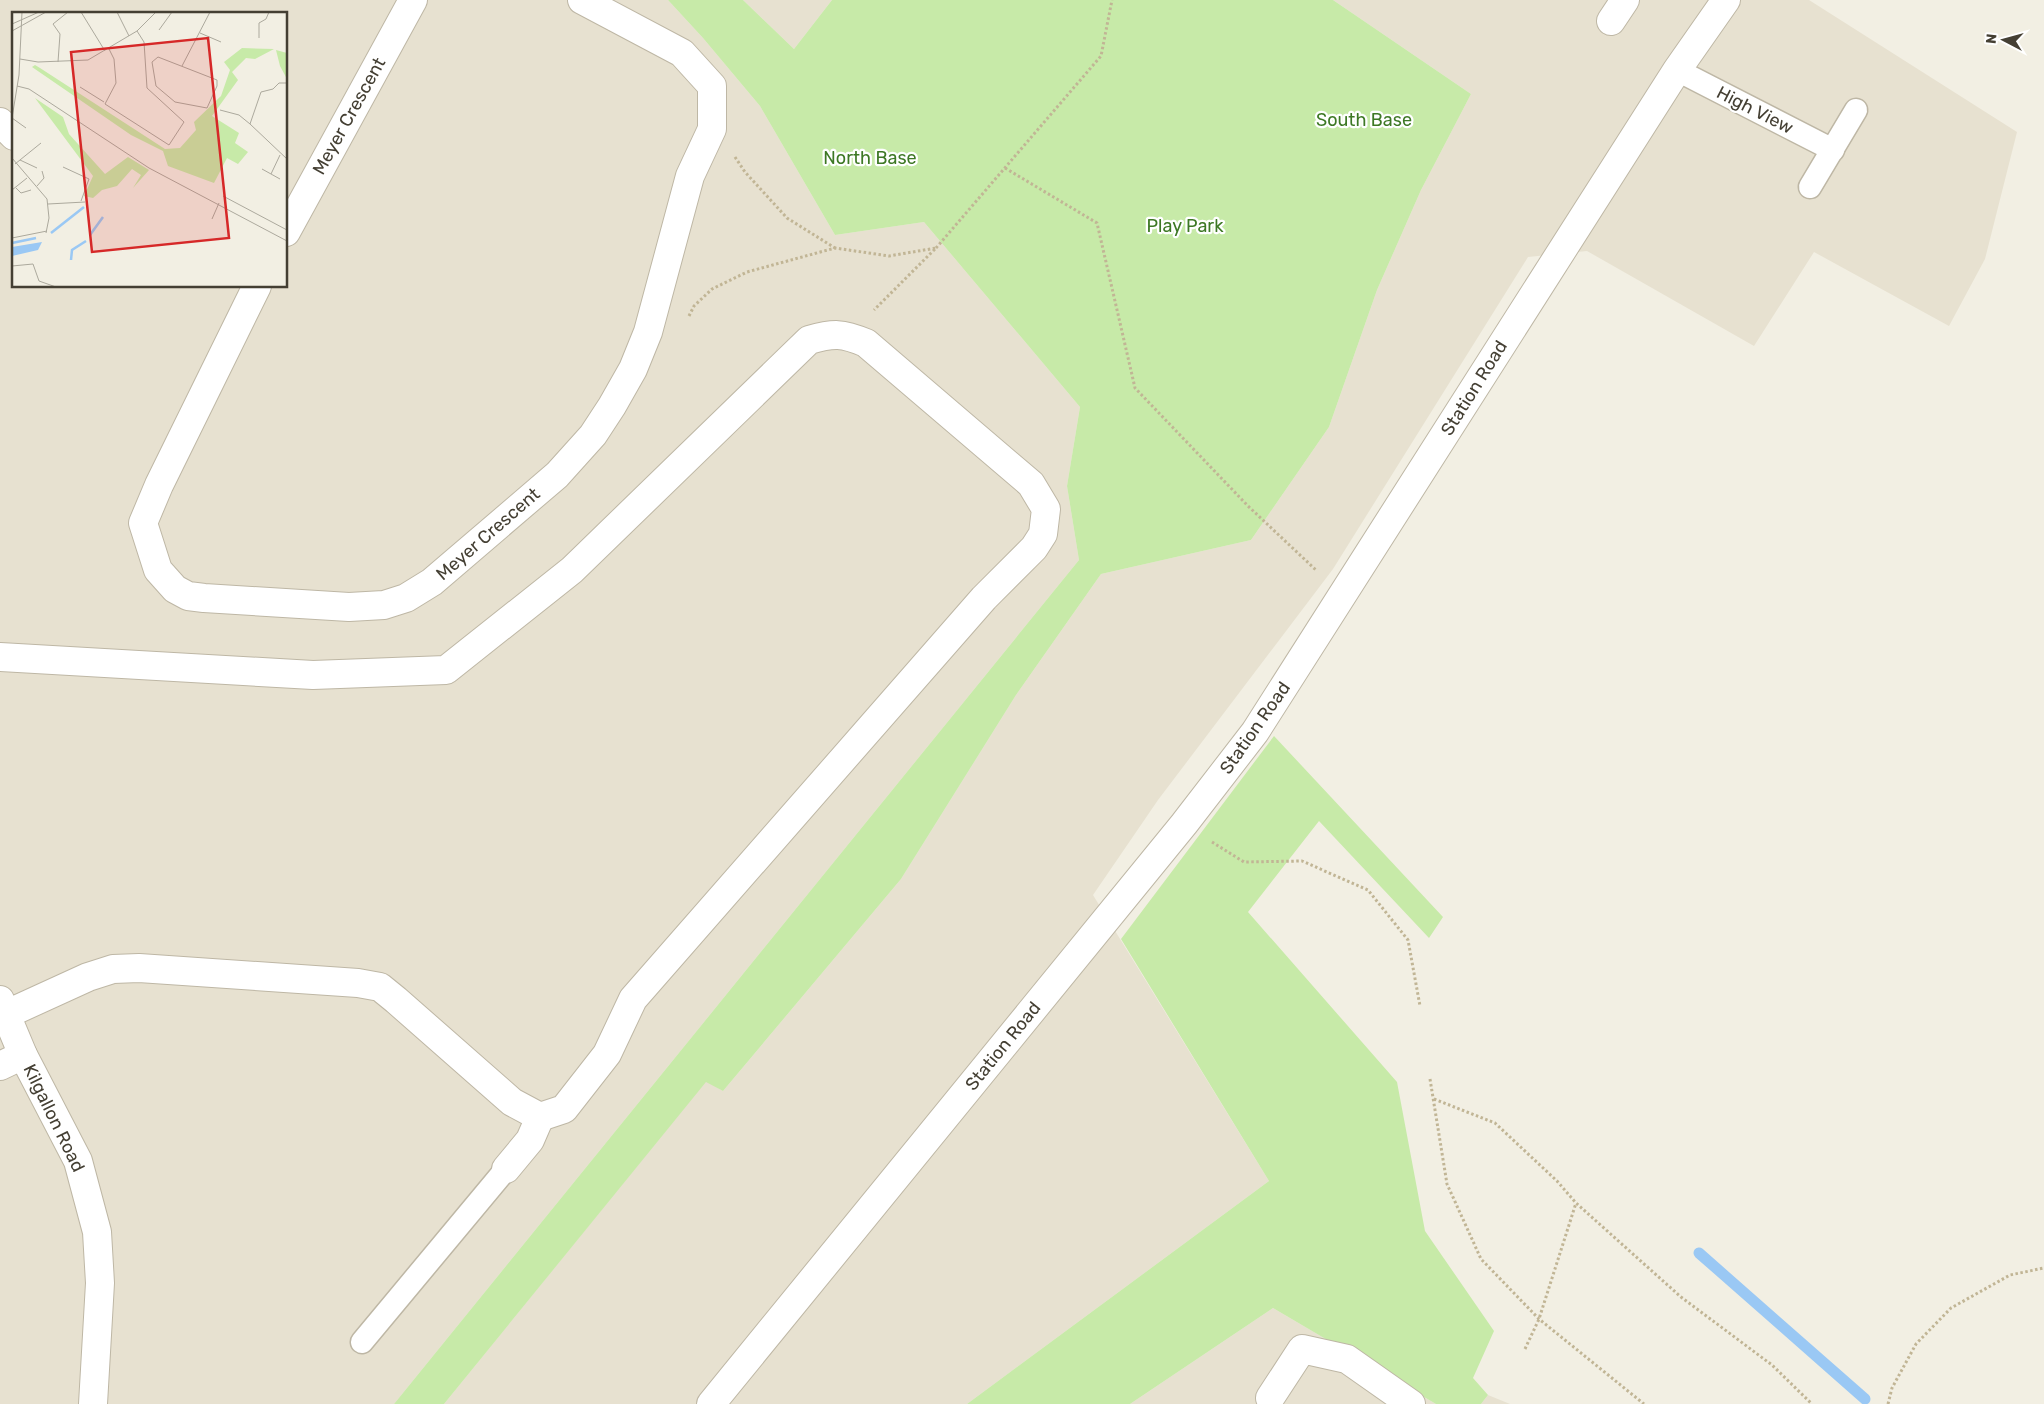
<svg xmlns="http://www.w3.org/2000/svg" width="2044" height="1404" viewBox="0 0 2044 1404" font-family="Rubik,sans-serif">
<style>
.residential{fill:#e7e1d0;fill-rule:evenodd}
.green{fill:#c7eaa8}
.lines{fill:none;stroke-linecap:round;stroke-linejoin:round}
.stream{stroke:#9ac8f4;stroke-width:11}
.lane-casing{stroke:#beb7a5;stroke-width:25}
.street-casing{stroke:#beb7a5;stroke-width:30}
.path{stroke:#c1b595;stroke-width:3;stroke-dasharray:2.5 2.5;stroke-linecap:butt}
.lane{stroke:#fff;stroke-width:22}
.street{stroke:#fff;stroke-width:28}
.labels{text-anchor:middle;stroke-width:4.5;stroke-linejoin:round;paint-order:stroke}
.street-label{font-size:18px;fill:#443f33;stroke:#fff}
.park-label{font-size:18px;fill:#3d7824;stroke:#fff}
.inset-river{fill:none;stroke:#9ac8f4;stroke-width:2.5}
.inset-road{fill:none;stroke:#aca99d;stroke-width:1}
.view{fill:#d62828;fill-opacity:0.15;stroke:#d62828;stroke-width:2.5}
.inset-edge{fill:none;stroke:#443f33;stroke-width:2.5}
</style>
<rect width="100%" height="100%" fill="#f2efe3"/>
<g class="residential">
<path d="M0 0H668L703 38 760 106 835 235 924 222 1080 407 1067 486 1079 560 394 1404H0ZM14 14H286V286H14Z"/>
<polygon points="743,0 832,0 794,49"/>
<polygon points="1333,0 1809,0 2017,132 1985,259 1949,326 1814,252 1754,346 1587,251 1528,257 1333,569 1158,800 1093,895 1269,1181 967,1404 444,1404 706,1081 723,1091 901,879 1016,695 1101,574 1251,540 1329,427 1377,290 1421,190 1471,94"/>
<polygon points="1273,1308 1436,1404 1130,1404"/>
<polygon points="1488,1395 1510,1404 1481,1404"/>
</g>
<g class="green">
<polygon points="668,0 743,0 794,49 832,0 1333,0 1471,94 1421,190 1377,290 1329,427 1251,540 1101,574 1016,695 901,879 723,1091 706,1082 444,1404 394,1404 1079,560 1067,486 1080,407 924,222 835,235 760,106 703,38"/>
<polygon points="1274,736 1443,917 1429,938 1319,821 1248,912 1397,1082 1425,1231 1494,1331 1473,1378 1488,1395 1481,1404 1436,1404 1273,1308 1130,1404 967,1404 1269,1181 1121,939"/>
</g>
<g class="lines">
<polyline class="stream" points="1699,1253 1865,1399"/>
<defs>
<g id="lane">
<polyline points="1677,70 1833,150"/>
<polyline points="1810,187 1856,110"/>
<polyline points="362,1342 506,1169"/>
</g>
<g id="street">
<polyline points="1611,21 1625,0"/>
<polyline points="0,122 14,136"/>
<polyline points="286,232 413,0"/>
<polyline points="257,286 159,485 143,523 158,570 175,589 188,596 204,598 349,607 384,605 406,598 432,582 557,475 593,435 612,406 633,369 648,332 690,176 712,129 712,86 682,53 582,0"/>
<path d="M0 657 313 675 446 670 572 570 809 340C834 333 842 333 866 343L1031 484 1046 509 1043 534 1034 548 984 598 633 999 607 1054 564 1109 540 1117 512 1102 396 1000 380 987 358 983 139 968 113 969 88 977 7 1014"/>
<polyline points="0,1000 23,1055 78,1161 97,1232 100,1283 93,1404"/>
<polyline points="0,1066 23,1055"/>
<polyline points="506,1169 530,1140 540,1117"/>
<polyline points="1270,1398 1302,1349 1347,1359 1411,1404"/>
<polyline points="711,1404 1184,824 1255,732 1677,70 1726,0"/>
</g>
</defs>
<use href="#lane" class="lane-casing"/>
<use href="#street" class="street-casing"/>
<g class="path">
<polyline points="735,157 745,172 787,218 835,248"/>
<polyline points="1005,168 1097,223 1135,388 1248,506 1317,571"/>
<polyline points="936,248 1101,56 1112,0"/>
<polyline points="689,316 694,306 712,289 747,272 835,248 889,256 936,248 874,310"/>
<polyline points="1212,842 1244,862 1302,861 1368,890 1408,940 1420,1006"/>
<polyline points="1430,1079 1447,1184 1481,1259 1539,1319 1644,1404"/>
<polyline points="1434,1099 1495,1123 1557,1181 1576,1203 1681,1297 1772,1365 1812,1404"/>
<polyline points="1525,1349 1539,1319 1576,1203"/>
<polyline points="1888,1404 1892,1388 1916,1344 1951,1308 2010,1275 2044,1268"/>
</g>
<use href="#lane" class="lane"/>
<use href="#street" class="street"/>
</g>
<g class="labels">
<g class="street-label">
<text transform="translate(1755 110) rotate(27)" y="6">High View</text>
<text transform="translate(349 116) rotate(-61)" y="6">Meyer Crescent</text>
<text transform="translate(1474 388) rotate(-58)" y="6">Station Road</text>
<text transform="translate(488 534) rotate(-41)" y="6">Meyer Crescent</text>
<text transform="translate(1255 728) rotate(-55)" y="6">Station Road</text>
<text transform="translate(1003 1046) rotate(-51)" y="6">Station Road</text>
<text transform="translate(54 1118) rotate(64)" y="6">Kilgallon Road</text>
</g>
<g class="park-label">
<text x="1364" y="126">South Base</text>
<text x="870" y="164">North Base</text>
<text x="1185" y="232">Play Park</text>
</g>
</g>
<g transform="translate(12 12)">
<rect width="275" height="275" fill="#f2efe3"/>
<path d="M230 36 262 37 243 47 234 46 220 60 226 68 200 104 227 121 223 131 236 140 226 152 215 146 202 171 156 154 151 139 119 123 20 55 23 53 28 56 153 137 168 136 184 118 182 110 209 84 218 58 212 50ZM264 38 275 41V67L268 54ZM23 86 51 105 57 122 93 162 116 145 137 158 121 176 129 163 120 157 105 174 90 178 81 186 72 184 81 164Z" fill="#c7eaa8"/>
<path d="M30 230 26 238 0 244V235Z" fill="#9ac8f4"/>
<path class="inset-river" d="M39 221 72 195M78 223 91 205M0 231 24 226M59 248 60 238 74 229"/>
<path class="inset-road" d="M69 0 93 39M105 0 117 24M0 12 27 0M147 18 160 0M0 19 34 0M188 21 209 30M247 26V11L254 7 257 0M97 37 102 47 104 71 93 92 157 133 172 110 135 76 132 30 125 19M146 45 205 68V74L195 96 163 90 144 74 140 50ZM8 47 26 50 76 48 125 19 144 0M46 50 48 22 41 12 56 0M170 54 198 0M275 71H267L261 77 249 80 238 112 275 147M5 74 17 77 137 156 275 229M68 75 92 90M208 98 227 103 238 112M0 106 7 63 10 0M0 106 14 116M0 146 35 187 37 206 34 221M8 148 25 156M3 152 29 131M51 155 77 167 69 189M250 157 268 167M259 162 268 143M25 174 32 166 30 159M4 176 9 181 19 178M0 178 15 166M211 184 275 218M36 192 73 190M200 207 207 191M0 226 35 219M0 254 21 252 27 269 44 275"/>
<path class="view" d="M196 26 217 226 80 240 59 40Z"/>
<rect width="275" height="275" class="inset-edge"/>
</g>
<g transform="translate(2004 40) rotate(276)" stroke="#ffffff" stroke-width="4" paint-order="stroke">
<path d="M0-4L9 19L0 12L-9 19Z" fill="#443f33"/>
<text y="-8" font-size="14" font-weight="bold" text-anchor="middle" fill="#443f33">N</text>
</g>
</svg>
